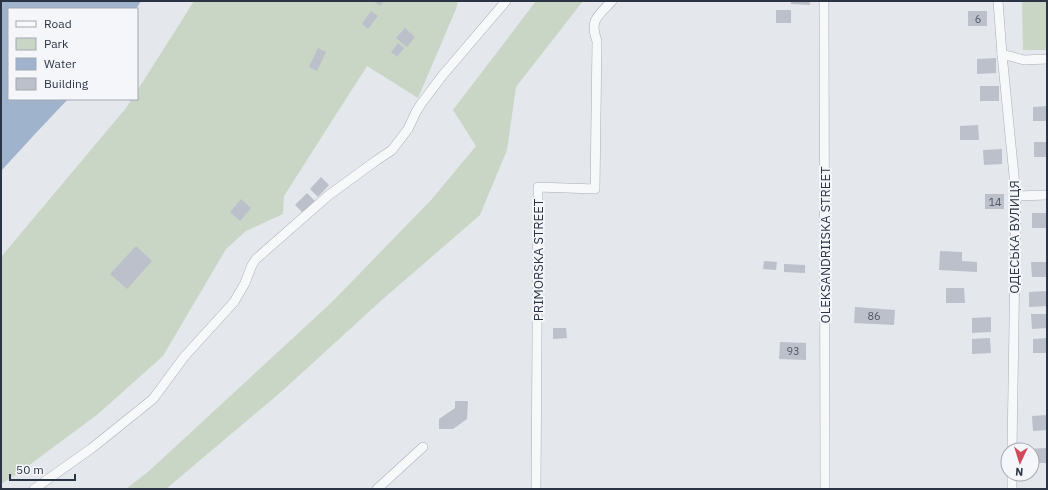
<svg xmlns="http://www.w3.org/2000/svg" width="1048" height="490" viewBox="0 0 1048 490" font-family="'IBM Plex Sans',sans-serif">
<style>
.green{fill:#c9d6c5}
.water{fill:#9fb4cc}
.building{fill:#bbc0ca}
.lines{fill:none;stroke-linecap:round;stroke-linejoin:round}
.minor-casing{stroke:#a9aeb7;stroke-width:10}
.minor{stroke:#f7f8fa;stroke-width:9}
.labels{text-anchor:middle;stroke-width:4;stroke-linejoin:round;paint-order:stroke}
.number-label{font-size:11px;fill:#4f5766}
.street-label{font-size:13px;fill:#2b3445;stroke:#f4f6f9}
</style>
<rect width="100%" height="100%" fill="#e4e7ec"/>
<g class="green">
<polygon points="194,1 458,1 456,9 418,98 367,66 284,196 283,214 246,231 226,249 163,356 98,414 24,469 1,484 1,257 126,108 132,99 137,99 137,91"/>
<polygon points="536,1 583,1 516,87 507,150 480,215 383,299 281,392 166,489 126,489 149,471 332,302 432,199 476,146 453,110"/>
<polygon points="1022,1 1047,1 1047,50 1023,50"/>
</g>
<polygon class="water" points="1,1 141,1 136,9 9,9 9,99 68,99 35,134 1,171"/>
<g class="building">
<polygon points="373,1 384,1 380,6"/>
<polygon points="791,1 810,1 810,5 791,4"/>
<rect x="776" y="10" width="15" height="13"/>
<polygon points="371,11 378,16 368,29 362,24"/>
<rect x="968" y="11" width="19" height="15"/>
<polygon points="405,28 415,37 407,47 396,38"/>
<polygon points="398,43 404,48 397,57 391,52"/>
<polygon points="318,48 326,52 317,71 309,67"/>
<polygon points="996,58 996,73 977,74 977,59"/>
<rect x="980" y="86" width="19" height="15"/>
<polygon points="1047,106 1047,121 1033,121 1033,107"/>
<polygon points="978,125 979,140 960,140 960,126"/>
<rect x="1034" y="142" width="13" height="15"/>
<polygon points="1002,149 1002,164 984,165 983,150"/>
<polygon points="321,177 329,185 318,197 310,189"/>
<polygon points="307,193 315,201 303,213 295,205"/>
<rect x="985" y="194" width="19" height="15"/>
<polygon points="241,199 251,208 240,221 230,212"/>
<rect x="1032" y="213" width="15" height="15"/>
<polygon points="136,246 152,261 127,289 110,274"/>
<polygon points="940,251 962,252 962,261 977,262 977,272 939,270"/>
<polygon points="764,261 777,262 776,270 763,269"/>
<polygon points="1031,262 1047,262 1047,277 1032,277"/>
<polygon points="784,264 805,265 805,273 784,272"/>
<polygon points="946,288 964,288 965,303 946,303"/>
<polygon points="1047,291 1047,306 1029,307 1029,292"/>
<polygon points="855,307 895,310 894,325 854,323"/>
<polygon points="1031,314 1047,314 1047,328 1032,329"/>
<polygon points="991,317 991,332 972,333 972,318"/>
<polygon points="553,328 566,328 567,338 553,339"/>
<polygon points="990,338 991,353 972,354 972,339"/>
<polygon points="1047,338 1047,353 1033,353 1033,339"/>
<polygon points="780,342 806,343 806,360 779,359"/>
<polygon points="455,401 468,401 467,419 453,429 439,429 439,419 455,408"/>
<polygon points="1047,415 1047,430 1033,431 1032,416"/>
<polygon points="1047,448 1047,463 1032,463 1032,450 1028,450 1028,449"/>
</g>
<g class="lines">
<defs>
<g id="minor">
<polyline points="824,1 825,489"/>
<polyline points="998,1 1002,54 1016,196 1012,450"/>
<polyline points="1002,54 1024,60 1047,59"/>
<polyline points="1016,196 1047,195"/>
<polyline points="34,489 92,448 153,399 184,357 234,302 245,283 252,265 256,259 329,195 377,160 392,150 408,129 416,112 421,104 442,76 506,1"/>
<polyline points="377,489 423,447"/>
<path d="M536 489 538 187 595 189 597 41C589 20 598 16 612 1"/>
<polyline points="1012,489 1012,474"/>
</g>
</defs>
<use href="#minor" class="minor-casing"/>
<use href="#minor" class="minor"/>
</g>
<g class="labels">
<g class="number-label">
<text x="978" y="23">6</text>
<text x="995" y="206">14</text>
<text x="874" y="320">86</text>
<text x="793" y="355">93</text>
</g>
<g class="street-label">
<text transform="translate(1014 237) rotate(-90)" y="5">ОДЕСЬКА ВУЛИЦЯ</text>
<text transform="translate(825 245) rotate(-90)" y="5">OLEKSANDRIISKA STREET</text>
<text transform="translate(538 260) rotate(-90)" y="5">PRIMORSKA STREET</text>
</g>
</g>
<rect width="1048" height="490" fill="none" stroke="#2b3445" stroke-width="4"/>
<rect x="8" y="8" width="130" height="92" fill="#f4f6f9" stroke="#a4a8b1"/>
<rect x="16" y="21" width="20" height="6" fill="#f7f8fa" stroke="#a4a8b1"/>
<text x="44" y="28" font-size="12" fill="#2b3445">Road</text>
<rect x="16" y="38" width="20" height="12" fill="#c9d6c5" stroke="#a4a8b1"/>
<text x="44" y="48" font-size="12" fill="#2b3445">Park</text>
<rect x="16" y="58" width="20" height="12" fill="#9fb4cc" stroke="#a4a8b1"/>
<text x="44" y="68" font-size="12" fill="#2b3445">Water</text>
<rect x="16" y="78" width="20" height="12" fill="#bbc0ca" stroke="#a4a8b1"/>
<text x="44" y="88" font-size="12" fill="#2b3445">Building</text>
<g transform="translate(1020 462) rotate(184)"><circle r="19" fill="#f4f6f9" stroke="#a4a8b1"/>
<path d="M0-3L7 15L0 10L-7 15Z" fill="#d1495b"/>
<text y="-6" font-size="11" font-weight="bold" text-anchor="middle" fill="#2b3445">N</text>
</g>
<path d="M10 474v6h65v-6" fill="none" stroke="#2b3445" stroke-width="2"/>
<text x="16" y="474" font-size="12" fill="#2b3445" stroke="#f4f6f9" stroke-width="3" paint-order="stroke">50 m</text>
</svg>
